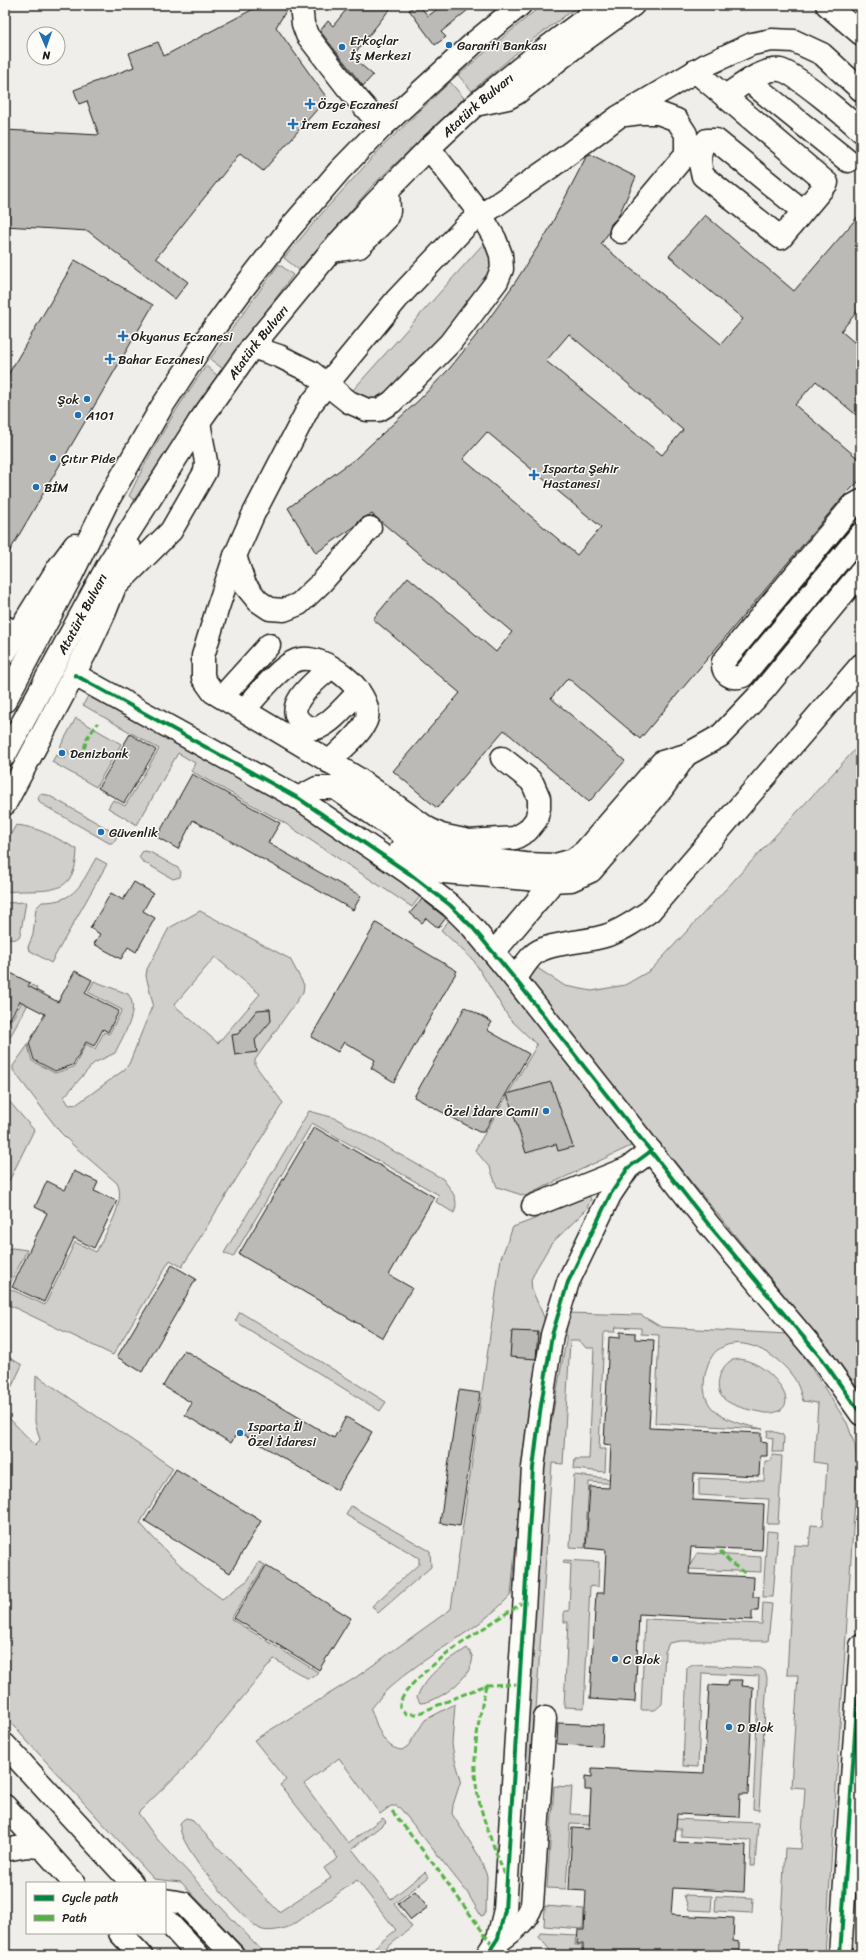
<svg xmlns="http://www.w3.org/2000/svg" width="866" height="1960" viewBox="0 0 866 1960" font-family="Sriracha,sans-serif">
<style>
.green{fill:#d0cfcc;stroke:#767674;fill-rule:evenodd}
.building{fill:#bbbab6;stroke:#1c1c1c;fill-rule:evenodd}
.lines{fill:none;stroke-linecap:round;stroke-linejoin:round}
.minor-casing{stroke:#1c1c1c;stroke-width:25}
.major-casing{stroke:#1c1c1c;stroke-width:25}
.highway-casing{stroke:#1c1c1c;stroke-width:25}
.minor{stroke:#fdfcf7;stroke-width:22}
.major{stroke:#fdfcf7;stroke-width:22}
.highway{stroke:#fdfcf7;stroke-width:22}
.quiet{stroke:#55b145;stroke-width:3;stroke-dasharray:6 3;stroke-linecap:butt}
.cycleway-casing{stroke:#fdfcf7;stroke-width:6}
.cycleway{stroke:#00873e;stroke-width:4}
.poi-dot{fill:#1f6fb2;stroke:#fdfcf7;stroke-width:1.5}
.labels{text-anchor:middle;stroke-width:3;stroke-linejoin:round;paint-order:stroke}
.poi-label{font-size:13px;fill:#1c1c1c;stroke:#fdfcf7;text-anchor:start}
.street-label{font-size:13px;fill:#1c1c1c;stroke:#fdfcf7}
</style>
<rect width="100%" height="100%" fill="#f0eeea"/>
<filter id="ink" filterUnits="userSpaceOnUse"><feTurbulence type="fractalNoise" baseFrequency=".025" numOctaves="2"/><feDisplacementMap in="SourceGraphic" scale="8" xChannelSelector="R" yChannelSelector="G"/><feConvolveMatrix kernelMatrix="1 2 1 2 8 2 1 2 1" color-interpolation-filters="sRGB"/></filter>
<g filter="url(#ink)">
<g class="green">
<polygon points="542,5 580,5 529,42 472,91 458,75"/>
<polygon points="450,82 464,98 373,185 299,270 284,258 323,212 382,147"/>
<polygon points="492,234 502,269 392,402 345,399"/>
<polygon points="279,264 293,275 223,369 210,359"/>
<path d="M206 366 218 376 134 500 129 496C151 450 176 408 206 366Z"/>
<polygon points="88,696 289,805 422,894 412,907 283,822 191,771 195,763 178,753 137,825 108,808 113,800 125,806 159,749 83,705"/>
<polygon points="76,718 121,744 96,787 52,762 56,755 65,759 69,752 60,747"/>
<polygon points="861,743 861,1392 838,1361 530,985 528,962 565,986 592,991 625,985 651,970"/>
<polygon points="40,794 48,795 115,833 117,837 113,843 109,843 40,803 38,798"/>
<path d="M16 825C39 827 56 838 77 849 76 901 43 888 5 892V844Z"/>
<polygon points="143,851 150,852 178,868 181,872 180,877 173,879 142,861 139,857"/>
<path d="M96 858 107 864 51 963 29 950 28 947 33 935 36 908 42 902C76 902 81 884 96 858Z"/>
<path d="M26 902 20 936C15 941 11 940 5 936V903Z"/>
<path d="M200 911 290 959 304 985 303 992 255 1060V1065L283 1103 182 1267 170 1260 113 1355 5 1303V1249L13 1248 27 1250 8 1288 45 1305 75 1242 96 1252C105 1234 127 1202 117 1183L74 1146 60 1132 13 1070V1066L28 1045 32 1061 55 1073 74 1067 86 1044 95 1049 104 1032 109 1034 122 1010 88 992 94 981 128 994C141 1010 122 1037 115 1053L94 1063 64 1097 69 1105 77 1104 124 1070 129 1064 153 1004 146 976 147 969 169 928ZM215 957 260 994 218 1043 174 1005Z"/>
<polygon points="451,918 476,946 635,1144 525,1196 497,1187 490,1168 475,1150 537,1045 509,1018 474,961 441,930"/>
<polygon points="32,985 37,988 5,1046 5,1016 12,1019"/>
<polygon points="8,1100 34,1130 9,1181 6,1180 6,1101"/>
<path d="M309 1111 335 1118 443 1179C451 1190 460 1199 454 1213L436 1202 439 1195 312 1123 233 1257 224 1253Z"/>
<path d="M588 1195 591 1199 586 1210 551 1244 536 1269 531 1280 532 1290 544 1317 545 1325 528 1414 511 1595C476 1633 427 1653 389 1688 382 1694 377 1702 371 1709 377 1725 382 1748 402 1750L408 1746 425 1720 455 1704 452 1744 454 1756 461 1780 453 1805 452 1814 479 1856 487 1876 486 1911 484 1915 481 1916 467 1892 400 1808 396 1806H391L380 1814 339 1758 304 1784 348 1843 383 1818 386 1822 352 1849 391 1899 425 1872 429 1877 394 1904 412 1927 378 1955H365L396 1930 357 1880 293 1925C285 1929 268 1933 260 1929 242 1918 176 1845 180 1824 181 1821 183 1820 186 1818L191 1819 279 1912 331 1878 324 1868 338 1858 280 1785 286 1780 254 1740 355 1678 451 1609 501 1258 513 1227 532 1220Z"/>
<polygon points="240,1312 386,1402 380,1411 235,1321"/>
<path d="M567 1313 641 1315 661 1327 786 1334 803 1355 847 1423 855 1445 857 1468 825 1955H779L785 1848 801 1849 805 1788 791 1787 798 1675H787L794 1545 809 1546 811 1525 823 1526 827 1464 814 1462 818 1403 803 1401C800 1392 798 1382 791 1374 777 1355 742 1333 719 1349 711 1354 707 1365 705 1375 698 1415 731 1422 763 1429L655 1423 659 1335 641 1334V1328L616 1327 615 1332H604L599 1449H606L605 1472 574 1469 575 1459H589L594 1348H586L580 1341H570L563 1464 552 1463 532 1771 525 1770 545 1456 566 1341Z"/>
<polygon points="10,1358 22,1365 5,1401 5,1360"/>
<path d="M740 1359C758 1362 775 1375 783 1391 793 1409 775 1416 760 1412 749 1410 731 1406 723 1398 714 1389 719 1369 729 1362 732 1359 736 1360 740 1359Z"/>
<path d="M36 1375 173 1468 140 1523C165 1552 191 1577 222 1599L248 1580 259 1562 265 1565 231 1619 318 1672 313 1677 307 1678 274 1659 190 1762 138 1813 157 1839 266 1955H250L181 1882 154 1879 5 1717V1414L35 1445 40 1440 35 1422Z"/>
<polygon points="768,1430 782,1434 784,1437 783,1452 772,1452 773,1438 767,1437"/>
<polygon points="772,1455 782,1456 778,1524 767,1524 769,1499 699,1495 699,1478 764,1481 765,1461 771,1461"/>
<polygon points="574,1475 620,1480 620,1484 589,1482 585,1548 570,1547"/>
<polygon points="351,1506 430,1551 431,1567 378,1613 372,1606 419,1564 419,1558 346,1515"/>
<polygon points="767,1531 778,1532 773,1597 763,1597"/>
<polygon points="697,1553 761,1557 761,1572 688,1569"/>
<polygon points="564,1560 599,1562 598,1587 590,1586 584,1708 564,1707 568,1622 564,1622 564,1611 569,1611 571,1564 563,1563"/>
<polygon points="763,1603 772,1604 768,1641 680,1641 669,1643 665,1652 662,1704 655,1710 641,1710 645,1619 762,1624"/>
<path d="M467 1648C470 1652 474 1656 472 1662 469 1679 437 1703 420 1703L417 1697C426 1674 447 1661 467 1648Z"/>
<polygon points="693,1665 760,1668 765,1671 767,1678 759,1810 753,1809 759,1676 702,1673 698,1767 683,1766 687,1668"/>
<polygon points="554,1786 572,1787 570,1814 758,1823 755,1866 750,1866 751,1840 681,1836 681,1829 570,1824 566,1889 547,1888"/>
<polygon points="684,1895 712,1896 711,1911 689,1910"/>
<polygon points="716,1896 753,1898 752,1913 715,1911"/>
<polygon points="545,1906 584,1909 583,1929 544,1926"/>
<polygon points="540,1933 576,1935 575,1945 582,1945 581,1954 599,1955 554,1955 539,1937"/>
</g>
<g class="building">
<polygon points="261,5 280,5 286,11 276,27 327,98 263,171 240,153 156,258 188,282 175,299 88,231 5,226 5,130 99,135 87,101 79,104 74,90 134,67 129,53 158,42 164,56"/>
<polygon points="350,5 393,5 352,57 373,75 363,86 320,31 328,21 333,26"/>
<polygon points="415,5 419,5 428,16 443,5 474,5 441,32 446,37 435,45 409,10"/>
<path d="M590 154 636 177 618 217 611 224 609 232 601 244 721 344 743 319 669 256 705 215 794 291 861 213V307L841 331 861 348V419L816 381 795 405 861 461V479L842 498 640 739 568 678 551 698 625 761 589 802 504 730 437 808 393 771 460 693 373 619 408 577 496 652 512 632 372 514 361 519 354 527 316 553 288 508 355 459 419 400 450 368 483 327 514 284 548 231 586 157ZM569 334 683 430 662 455 546 361ZM487 432 601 527 577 555 463 459Z"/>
<polygon points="75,260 153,305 5,559 5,380"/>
<polygon points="130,734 156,750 124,803 98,788"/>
<polygon points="192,774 280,823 268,843 361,896 353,910 193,820 178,849 157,837"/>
<polygon points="134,882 153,893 143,911 155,918 136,952 128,947 121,959 94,944 100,934 90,928 111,893 123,900"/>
<polygon points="422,899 446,918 438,928 426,918 422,923 410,913"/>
<polygon points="376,923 457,971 394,1082 371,1068 375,1060 344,1042 338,1052 311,1037"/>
<polygon points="5,970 30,983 28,986 58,1002 75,971 92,980 85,993 119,1011 108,1032 103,1029 94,1046 86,1042 73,1065 55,1071 34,1060 29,1043 45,1014 20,1001 5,1028"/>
<polygon points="465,1007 492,1022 487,1030 529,1054 484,1132 479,1132 414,1097"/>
<polygon points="270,1009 271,1021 255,1040 257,1052 235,1055 232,1035 238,1034 257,1010"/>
<polygon points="551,1082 573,1147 558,1151 556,1144 526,1153 507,1094"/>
<polygon points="314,1127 434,1197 389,1275 412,1288 383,1338 239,1254"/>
<polygon points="74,1171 98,1182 94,1191 117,1201 94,1248 74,1238 44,1302 12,1287 47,1213 35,1207 47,1181 65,1190"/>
<polygon points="172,1265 196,1279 142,1372 117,1357"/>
<polygon points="512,1331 538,1332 536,1359 510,1357"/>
<polygon points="620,1332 635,1333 635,1339 654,1340 649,1428 761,1433 761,1442 767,1443 767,1456 760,1456 759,1476 694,1473 693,1500 764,1504 762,1550 691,1547 689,1574 754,1577 753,1597 759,1597 758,1611 752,1611 752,1620 639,1614 635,1702 590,1699 596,1593 604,1593 606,1550 586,1548 590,1487 609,1488 611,1445 604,1444 609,1337 620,1338"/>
<polygon points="184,1350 334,1438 346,1417 372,1432 337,1490 238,1431 231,1443 185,1415 192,1403 163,1386"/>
<polygon points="459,1390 480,1393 460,1526 440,1523"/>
<polygon points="176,1469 261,1521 230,1573 145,1521"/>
<polygon points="266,1566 351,1618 319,1670 234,1618"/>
<polygon points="728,1680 743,1680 742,1686 753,1687 748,1794 740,1794 739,1817 677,1814 675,1842 746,1845 744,1892 673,1888 671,1915 734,1918 733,1941 740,1942 740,1955 629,1955 583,1953 583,1944 577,1944 578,1930 584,1930 586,1891 569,1890 572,1828 589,1829 591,1790 585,1790 585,1776 592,1777 592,1768 704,1773 709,1685 727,1686"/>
<polygon points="558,1723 603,1725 602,1746 557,1744"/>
<polygon points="415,1891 428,1907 411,1920 398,1904"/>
</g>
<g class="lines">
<defs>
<g id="minor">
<polyline points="301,5 303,24 307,35 347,87 382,127"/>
<polyline points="827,5 861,34"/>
<path d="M695 71 827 183 781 238 703 176C699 164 698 149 707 140H716L803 211"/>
<polyline points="749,81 848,161"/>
<path d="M725 96C740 87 761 68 780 70 794 72 849 119 861 131"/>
<polyline points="475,105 508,98 517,93 580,43 633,5"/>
<polyline points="621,232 686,154 686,134 677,120 658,113 641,113 625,115"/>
<polyline points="331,251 359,247 386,219 389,211 388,189"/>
<polyline points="252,347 279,356 311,372 349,402 367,410 379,410 392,402 450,343 497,281 502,269 501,255 495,239 481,215 429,148"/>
<path d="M861 501 852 506 723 662C722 674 731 680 743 676L861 534"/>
<polyline points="235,556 245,585 258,601 270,609 284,610 299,604 321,583 370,528"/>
<polyline points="115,587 171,531 205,472 206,462 199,422"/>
<polyline points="5,627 16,634"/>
<path d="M331 667C318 679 279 707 303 724 309 727 314 730 320 727 335 720 347 703 359 692"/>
<polyline points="75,675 298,798 410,874 450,905 473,928 515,979 709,1225 822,1359 861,1414"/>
<polyline points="222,697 269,645"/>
<path d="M244 710C257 696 279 667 297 660 322 651 373 691 367 718 363 733 340 750 329 762"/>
<polyline points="502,758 530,780 533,784 539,798 539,808 536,820 527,831 515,838 469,841 441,835 427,828 357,778 213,692 203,678 203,656 217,610 235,556 253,515 310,405 397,299 467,225 551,167 618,117 706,65 752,44 772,40 794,41 822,54 861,90"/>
<polyline points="298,798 317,788 335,788 412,841 442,854 525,864 555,865 573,860 585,851 662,762 686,755 720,736 763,691 861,572"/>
<polyline points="400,851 420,864 443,872 550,881 571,880 591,871 662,789 686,755"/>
<polyline points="494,952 549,887"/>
<path d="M515 979C521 971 526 962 532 956 547 941 587 943 608 935 623 930 637 920 650 911L861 665"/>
<polyline points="533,1206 628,1168"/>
<polyline points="5,1850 27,1846 40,1847"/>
<polyline points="165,1900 183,1903 233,1955"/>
<path d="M494 1945C509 1934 526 1923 532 1905L545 1718"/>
<polyline points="487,1955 498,1938 505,1910 533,1468 540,1412 552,1335 568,1282 610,1195 628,1168 651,1151"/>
<polyline points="840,1955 861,1646"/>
</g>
<g id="major">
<polyline points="5,653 58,568 75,545"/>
<polyline points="5,701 71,576 107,502 161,408 209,335 245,286 290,228 340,170 382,127 475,42 520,5"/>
<path id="s1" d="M5 755 108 565 199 422 252 347 331 251 376 202 429 148 475 105 534 57 604 5"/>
<polyline points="5,804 89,646 104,614 130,549"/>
</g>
<g id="highway">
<polyline points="5,1745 132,1883"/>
<polyline points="5,1806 74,1883"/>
<polyline points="165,1919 198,1955"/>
<polyline points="120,1933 141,1955"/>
</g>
</defs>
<use href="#minor" class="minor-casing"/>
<use href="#major" class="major-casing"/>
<use href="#highway" class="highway-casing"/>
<use href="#minor" class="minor"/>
<use href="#major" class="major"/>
<use href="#highway" class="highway"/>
<g class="quiet">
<polyline points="82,757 87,738 98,723"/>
<polyline points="720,1551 731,1563 746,1574"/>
<path d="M519 1684 486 1685 417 1714H407L400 1708C396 1680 502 1617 525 1601"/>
<path d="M486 1685C480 1714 474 1743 475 1773 477 1808 492 1842 505 1875"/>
<polyline points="392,1811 438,1870 493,1946"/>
</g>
<defs>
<g id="cycleway">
<polyline points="75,675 298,798 410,874 450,905 473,928 515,979 709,1225 822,1359 861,1414"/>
<polyline points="487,1955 498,1938 505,1910 533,1468 540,1412 552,1335 568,1282 610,1195 628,1168 651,1151"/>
<polyline points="840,1955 861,1646"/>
</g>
</defs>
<use href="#cycleway" class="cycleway-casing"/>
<use href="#cycleway" class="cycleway"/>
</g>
</g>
<g class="poi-dot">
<circle cx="449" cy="45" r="4"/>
<circle cx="342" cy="47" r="4"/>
<path d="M308 98h4v4h4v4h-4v4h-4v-4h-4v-4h4z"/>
<path d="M291 118h4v4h4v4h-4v4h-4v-4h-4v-4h4z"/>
<path d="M121 330h4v4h4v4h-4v4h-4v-4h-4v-4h4z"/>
<path d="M108 353h4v4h4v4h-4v4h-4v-4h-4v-4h4z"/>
<circle cx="87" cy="399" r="4"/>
<circle cx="78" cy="415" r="4"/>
<circle cx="53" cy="458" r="4"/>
<path d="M532 469h4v4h4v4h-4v4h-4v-4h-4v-4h4z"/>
<circle cx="36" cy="487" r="4"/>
<circle cx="62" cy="753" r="4"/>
<circle cx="101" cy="832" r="4"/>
<circle cx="546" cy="1111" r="4"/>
<circle cx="240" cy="1433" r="4"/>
<circle cx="615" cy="1659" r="4"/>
<circle cx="729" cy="1727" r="4"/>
</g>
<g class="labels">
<g class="poi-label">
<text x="350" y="45">Erkoçlar<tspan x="350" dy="15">İş Merkezi</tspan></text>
<text x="457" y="50">Garanti Bankası</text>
<text x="318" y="109">Özge Eczanesi</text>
<text x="301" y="129">İrem Eczanesi</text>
<text x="131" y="341">Okyanus Eczanesi</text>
<text x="118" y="364">Bahar Eczanesi</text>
<text x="79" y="404" text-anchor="end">Şok</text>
<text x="86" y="420">A101</text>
<text x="61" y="463">Çıtır Pide</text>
<text x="543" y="473">Isparta Şehir<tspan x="543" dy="15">Hastanesi</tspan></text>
<text x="44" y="492">BİM</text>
<text x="70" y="758">Denizbank</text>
<text x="109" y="837">Güvenlik</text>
<text x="538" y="1116" text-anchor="end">Özel İdare Camii</text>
<text x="248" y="1431">Isparta İl<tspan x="248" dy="15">Özel İdaresi</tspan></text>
<text x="623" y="1664">C Blok</text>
<text x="737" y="1732">D Blok</text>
</g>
<g class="street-label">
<text dy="5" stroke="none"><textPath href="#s1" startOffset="809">Atatürk Bulvarı</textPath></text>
<text dy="5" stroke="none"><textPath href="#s1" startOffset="485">Atatürk Bulvarı</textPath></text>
<text dy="5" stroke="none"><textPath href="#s1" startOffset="161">Atatürk Bulvarı</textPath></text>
</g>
</g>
<rect width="866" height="1960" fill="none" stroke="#fdfcf7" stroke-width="20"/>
<rect x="10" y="10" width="846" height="1940" fill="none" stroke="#1c1c1c" stroke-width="1.5" filter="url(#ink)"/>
<rect x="26" y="1882" width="140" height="52" fill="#fdfcf7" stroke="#a3a29f"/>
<rect x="34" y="1895" width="20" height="6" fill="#00873e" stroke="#a3a29f"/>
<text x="62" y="1902" font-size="12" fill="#1c1c1c">Cycle path</text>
<rect x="34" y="1915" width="20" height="6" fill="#55b145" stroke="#a3a29f"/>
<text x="62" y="1922" font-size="12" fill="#1c1c1c">Path</text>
<g transform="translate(46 46) rotate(178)"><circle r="19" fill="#fdfcf7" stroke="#a3a29f"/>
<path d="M0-3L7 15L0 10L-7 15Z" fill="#1f6fb2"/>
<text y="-6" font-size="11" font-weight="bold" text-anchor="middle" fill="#1c1c1c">N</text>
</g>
</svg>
